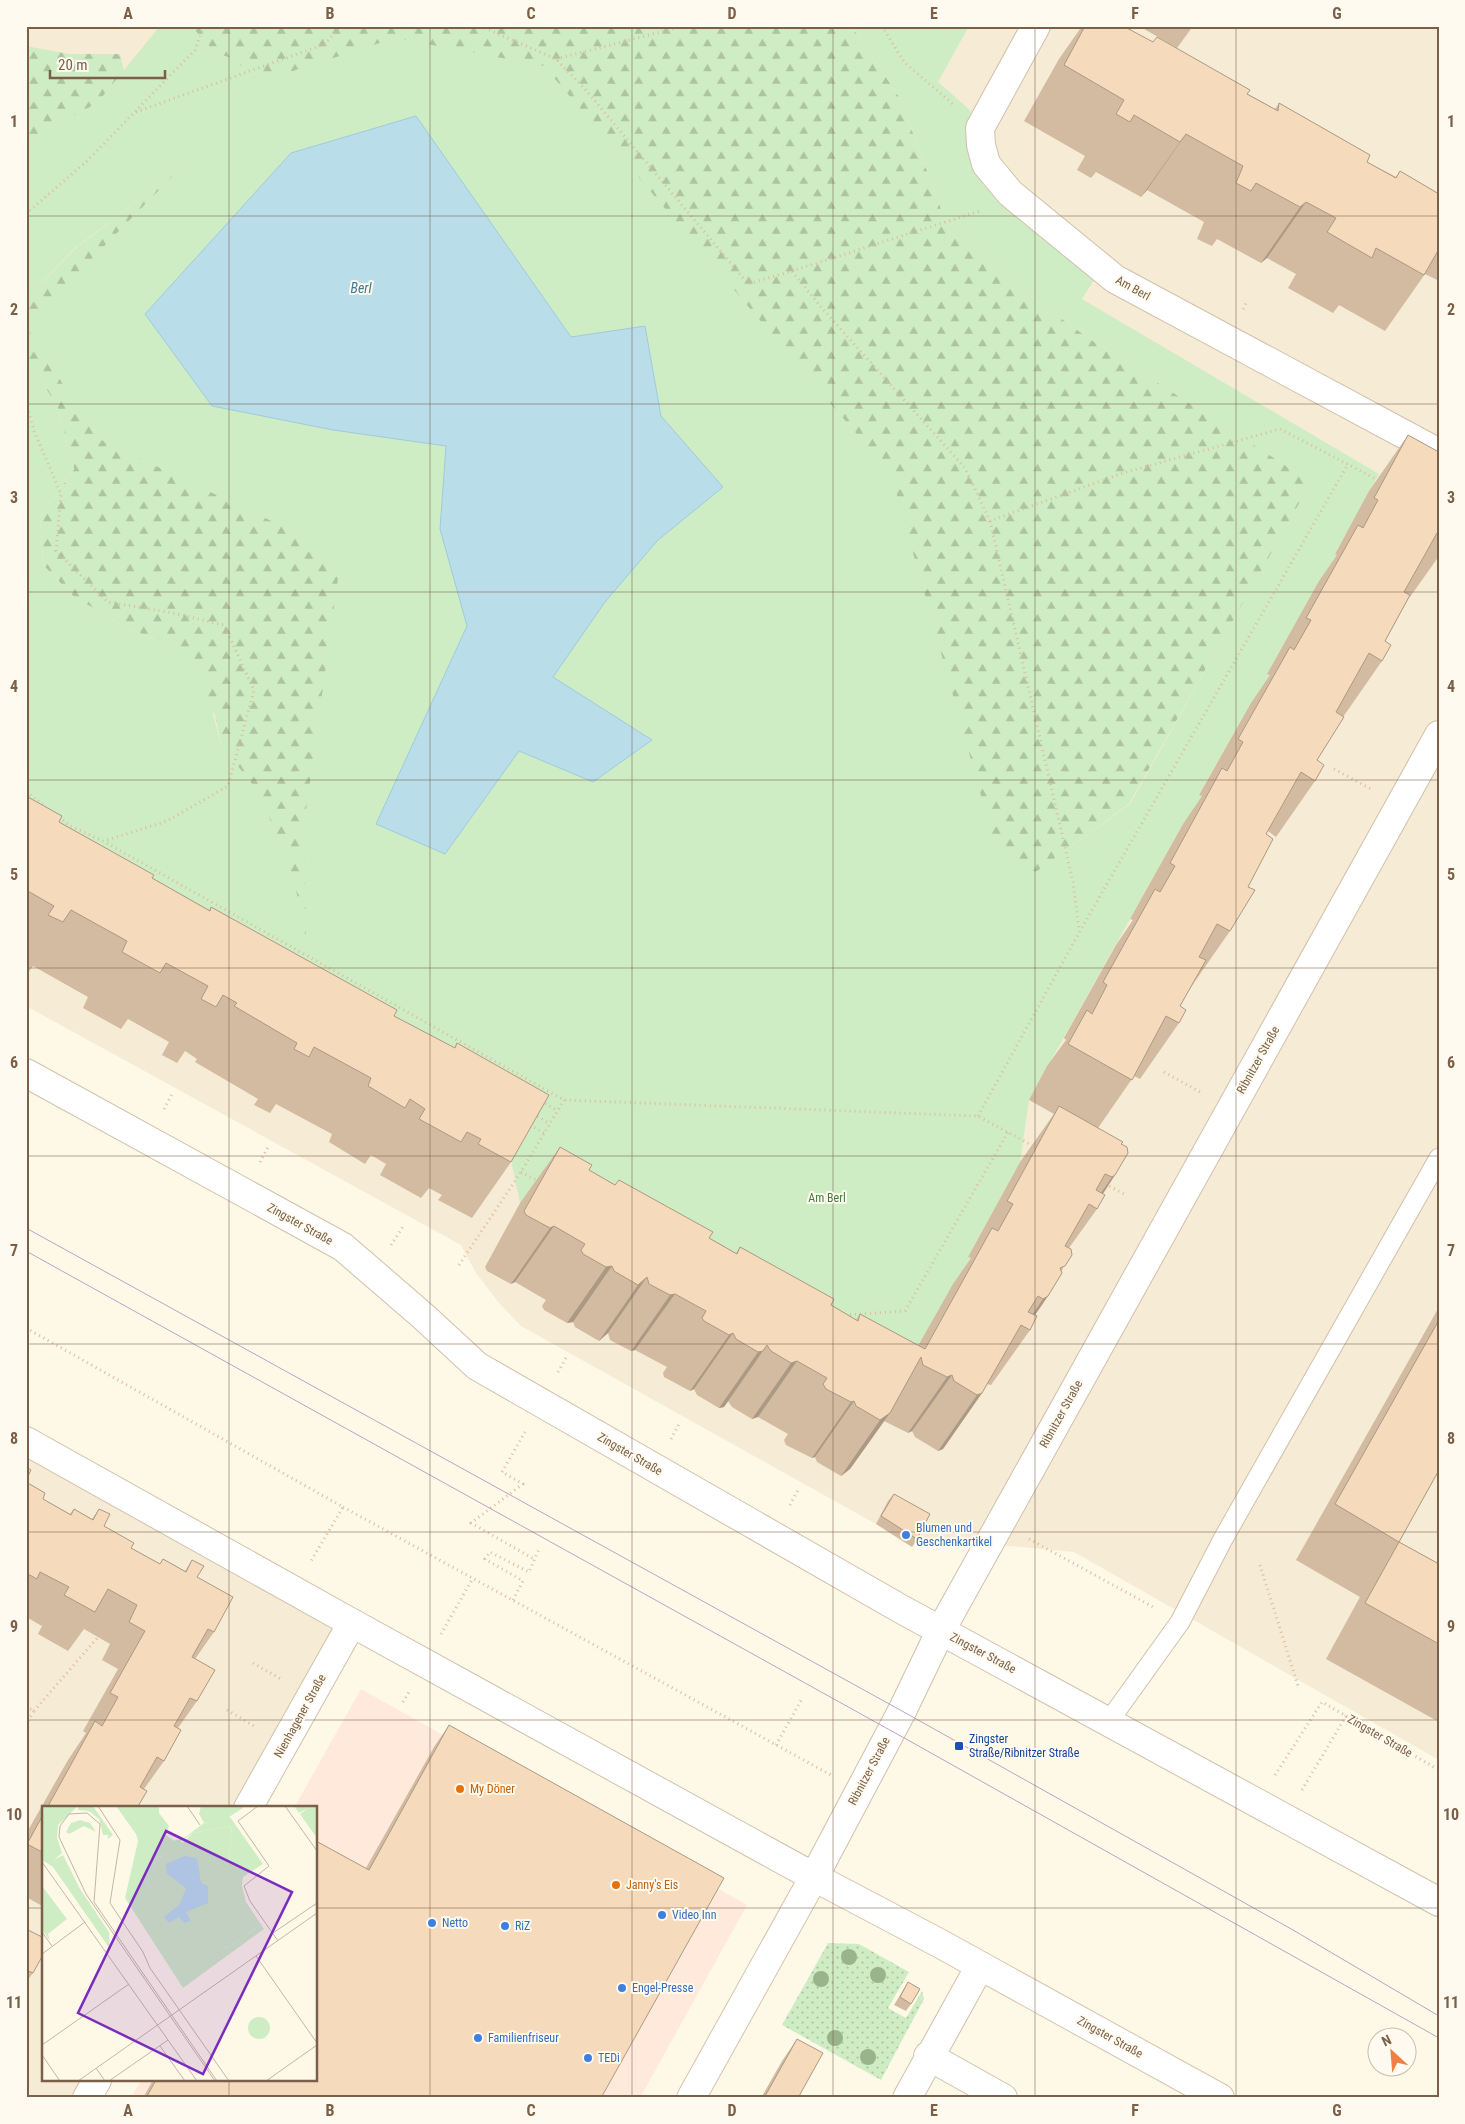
<svg xmlns="http://www.w3.org/2000/svg" width="1465" height="2124" viewBox="0 0 1465 2124" font-family="'Roboto Condensed',sans-serif">
<style>
.residential{fill:#f6ebd4}
.commercial{fill:#ffe9da}
.grass{fill:url(#grass-dots)}
.forest{fill:url(#forest-firs)}
.green{fill:#cfedc4}
.water{fill:#b9dde9;stroke:#9fcbdc}
.lines{fill:none;stroke-linecap:round;stroke-linejoin:round}
.lane-casing{stroke:#d1c0ab;stroke-width:21}
.street-casing{stroke:#d1c0ab;stroke-width:30}
.secondary-casing{stroke:#d7c3ab;stroke-width:30}
.path{stroke:#dbbd9f;stroke-width:3;stroke-dasharray:1 4;stroke-linecap:butt}
.lane{stroke:#fff;stroke-width:19}
.street{stroke:#fff;stroke-width:28}
.secondary{stroke:#fff;stroke-width:28}
.tram{stroke:#bca3c9;stroke-width:1}
.tree{fill:#99b38a}
.wall{fill:#d3bba2}
.shaded-wall{fill:#ac9984}
.building{fill:#f5dabc;stroke:#ac9984}
.grid{fill:none;stroke:#7a6049;stroke-width:1;stroke-opacity:0.55}
.shop-dot{fill:#3f7fe0;stroke:#fffaef;stroke-width:2}
.transit-dot{fill:#1a4fb4;stroke:#fffaef;stroke-width:2}
.food-dot{fill:#e8710a;stroke:#fffaef;stroke-width:2}
.labels{text-anchor:middle;stroke-width:4;stroke-linejoin:round;paint-order:stroke}
.street-label{font-size:12px;fill:#7a6049;stroke:#fffaef}
.park-label{font-size:12px;fill:#477a3d;stroke:#fffaef}
.shop-label{font-size:12px;fill:#366cbe;stroke:#fffaef;text-anchor:start}
.transit-label{font-size:12px;fill:#164399;stroke:#fffaef;text-anchor:start}
.food-label{font-size:12px;fill:#c56008;stroke:#fffaef;text-anchor:start}
.water-label{font-size:14px;font-style:italic;fill:#41798f;stroke:#fffaef}
.inset-road{fill:none;stroke:#c5b6a3;stroke-width:1}
.view{fill:#7b2cbf;fill-opacity:0.15;stroke:#7b2cbf;stroke-width:2.5}
.inset-edge{fill:none;stroke:#7a6049;stroke-width:2.5}
.neatline{fill:none;stroke:#7a6049;stroke-width:2}
.grid-label{font-size:16px;text-anchor:middle;font-weight:bold;fill:#7a6049}
</style>
<defs>
<pattern id="grass-dots" width="8" height="8" patternUnits="userSpaceOnUse" patternTransform="scale(1.25)"><rect width="8" height="8" fill="#cfedc4"/><path d="M2 2h.1M6 6h.1" fill="none" stroke="#adc3a1" stroke-width="1.8" stroke-linecap="round"/></pattern>
<pattern id="forest-firs" width="22" height="20" patternUnits="userSpaceOnUse" patternTransform="scale(1.25)"><rect width="22" height="20" fill="#cfedc4"/><path d="M5 1l3.5 6h-7zM16 11l3.5 6h-7z" fill="#adc3a1"/></pattern>
</defs>
<rect width="100%" height="100%" fill="#fef8e7"/>
<g class="residential">
<polygon points="26,26 1439,26 1439,1760 1074,1552 928,1538 912,1547 876,1524 521,1326 500,1304 476,1273 461,1245 26,1006"/>
<polygon points="26,1441 352,1623 248,1808 44,1808 44,2080 97,2080 87,2098 26,2098"/>
</g>
<polygon class="commercial" points="361,1689 747,1905 640,2098 131,2098 141,2080 316,2080 316,1808 294,1808"/>
<polygon class="grass" points="828,1943 859,1944 909,1972 888,2008 906,2018 922,1991 924,1999 881,2080 782,2025"/>
<g class="forest">
<polygon points="191,26 845,26 855,31 900,98 943,214 1033,298 1087,337 1312,482 1129,804 986,909 306,947 260,795 221,745 215,715 169,644 129,629 74,597 43,565 40,517 74,469 57,406 26,357 26,299 75,249 137,201 262,85 233,59 214,52"/>
<polygon points="26,46 69,54 120,54 132,104 26,185"/>
</g>
<polygon class="green" points="160,26 191,26 214,52 233,59 262,84 271,78 395,38 544,66 883,465 896,492 992,835 1026,879 1130,804 1311,482 1087,337 1033,298 943,214 900,98 855,31 845,26 969,26 938,82 971,111 967,139 972,165 985,187 1094,280 1082,299 1379,474 1335,553 1339,556 1319,582 1268,673 1272,676 1251,704 1199,794 1204,798 1183,824 1029,1100 1020,1162 968,1257 974,1260 886,1405 520,1203 509,1151 26,881 26,357 57,406 74,469 40,517 43,565 74,597 129,629 169,644 200,663 221,745 260,794 294,879 306,943 304,825 338,578 309,539 97,438 26,326 251,96 137,201 74,249 26,299 26,141 97,103"/>
<polygon class="water" points="416,116 571,337 645,326 661,416 723,487 657,541 605,602 553,677 652,740 593,782 519,751 445,854 376,824 467,626 440,529 446,446 333,430 212,406 145,314 291,153"/>
<g class="lines">
<defs>
<polyline id="lane" points="1109,1721 1180,1622 1223,1539 1439,1158"/>
<g id="street">
<polyline points="1036,26 980,128 981,145 986,164 1010,193 1115,279 1439,453"/>
<polyline points="26,1073 343,1247 424,1317 477,1366 901,1609 1439,1902"/>
<polyline points="26,1441 352,1623 814,1877 902,1711 941,1630 1439,735"/>
<polyline points="248,1808 352,1623"/>
<polyline points="928,2056 1003,2098"/>
<polyline points="87,2098 97,2080"/>
<polyline points="907,2098 980,1966"/>
</g>
<polyline id="secondary" points="691,2098 814,1877 939,1943 1220,2098"/>
</defs>
<use href="#lane" class="lane-casing"/>
<use href="#street" class="street-casing"/>
<use href="#secondary" class="secondary-casing"/>
<g class="path">
<polyline points="480,26 556,59 585,89 748,284 792,271 821,307 965,468 990,521 1123,473 1280,429 1380,481"/>
<polyline points="882,26 904,62 953,104"/>
<polyline points="556,59 684,26"/>
<polyline points="136,112 325,44 340,26"/>
<polyline points="26,214 87,161 195,50 204,26"/>
<polyline points="792,271 980,211"/>
<polyline points="1243,309 1247,301"/>
<polyline points="26,402 34,431 61,494 56,551 108,602 168,612 224,625 254,690 228,786 167,821 104,841"/>
<polyline points="990,521 1073,882 1079,930"/>
<polyline points="1334,769 1371,789"/>
<polyline points="26,792 46,807"/>
<polyline points="59,817 70,826 103,841 564,1100 978,1116 1035,1147"/>
<polyline points="1164,1072 1200,1092"/>
<polyline points="541,1101 558,1111"/>
<polyline points="164,1109 172,1094"/>
<polyline points="533,1114 550,1124"/>
<polyline points="978,1116 1080,931 1348,464"/>
<polyline points="530,1125 544,1133"/>
<polyline points="260,1162 268,1147"/>
<polyline points="521,1172 538,1181"/>
<polyline points="1105,1184 1126,1195"/>
<polyline points="391,1245 404,1225"/>
<polyline points="459,1265 521,1172 564,1100"/>
<polyline points="845,1315 905,1311 1008,1132"/>
<polyline points="26,1328 343,1507 311,1561"/>
<polyline points="558,1372 566,1358"/>
<polyline points="525,1432 502,1472 523,1484 471,1523 534,1559"/>
<polyline points="671,1439 680,1422"/>
<polyline points="790,1505 799,1488"/>
<polyline points="343,1507 831,1775"/>
<polyline points="1029,1539 1155,1608"/>
<polyline points="1260,1565 1299,1689"/>
<polyline points="513,1600 523,1581 485,1559 490,1552 529,1572 539,1549"/>
<polyline points="441,1634 473,1578"/>
<polyline points="253,1663 281,1679"/>
<polyline points="403,1702 409,1692"/>
<polyline points="26,1706 34,1711 26,1724"/>
<polyline points="227,1710 254,1726"/>
<polyline points="34,1711 98,1637"/>
<polyline points="776,1745 803,1697"/>
<polyline points="1275,1775 1322,1702 1439,1770"/>
<polyline points="1302,1790 1346,1716"/>
</g>
<use href="#lane" class="lane"/>
<use href="#street" class="street"/>
<use href="#secondary" class="secondary"/>
<g class="tram">
<polyline points="26,1228 902,1711 1293,1930 1439,2016"/>
<polyline points="26,1251 915,1744 1439,2038"/>
</g>
</g>
<g class="tree">
<circle cx="849" cy="1957" r="8"/>
<circle cx="878" cy="1975" r="8"/>
<circle cx="821" cy="1979" r="8"/>
<circle cx="835" cy="2038" r="8"/>
<circle cx="868" cy="2057" r="8"/>
</g>
<g class="wall">
<polygon points="1082,26 1125,26 1125,27 1275,109 1279,103 1367,162 1396,177 1400,171 1439,194 1439,281 1425,274 1385,331 1339,305 1333,313 1288,288 1296,274 1267,258 1261,263 1217,239 1212,246 1197,239 1204,222 1147,190 1141,197 1096,172 1091,178 1077,170 1085,156 1024,121 1059,59"/>
<polygon points="1139,26 1193,26 1177,48"/>
<polygon points="1408,435 1439,452 1439,556 1410,597 1410,596 1385,641 1382,661 1343,717 1317,760 1315,781 1276,837 1268,831 1266,834 1248,887 1230,931 1191,987 1180,1006 1179,1023 1140,1079 1134,1076 1098,1128 1121,1144 1115,1175 1103,1194 1097,1209 1069,1248 1062,1271 1048,1296 1035,1315 1030,1330 991,1385 987,1384 982,1393 943,1449 938,1451 915,1437 912,1431 908,1433 884,1421 850,1469 841,1476 817,1462 815,1457 812,1458 786,1445 784,1440 788,1434 758,1417 752,1419 732,1407 728,1401 724,1407 719,1408 697,1395 694,1389 690,1391 664,1377 663,1373 667,1367 635,1350 631,1351 610,1340 608,1333 599,1341 575,1327 573,1322 567,1323 544,1310 542,1306 546,1300 515,1282 511,1284 487,1271 485,1267 520,1203 560,1147 589,1170 736,1253 740,1247 831,1305 856,1320 860,1314 918,1346 953,1284 971,1258 968,1257 1020,1162 1054,1114 1029,1100 1047,1066 1066,1040 1064,1038 1116,945 1133,920 1130,919 1183,824 1202,796 1199,795 1251,703 1270,675 1267,674 1319,581 1337,555 1335,554 1369,491"/>
<polygon points="26,796 59,822 152,878 209,910 211,907 394,1016 454,1048 457,1043 511,1162 472,1218 438,1200 442,1195 429,1188 421,1198 380,1175 386,1164 371,1155 365,1164 329,1142 332,1134 276,1104 270,1113 254,1105 258,1099 195,1062 197,1059 185,1051 177,1063 162,1055 169,1042 128,1019 121,1029 83,1008 88,997 33,966 26,975"/>
<polygon points="1439,1307 1439,1470 1399,1542 1439,1564 1439,1722 1326,1659 1360,1597 1296,1560"/>
<polygon points="26,1482 43,1499 70,1514 74,1509 92,1519 99,1509 104,1526 131,1548 160,1564 163,1559 185,1571 192,1560 214,1632 195,1659 197,1701 178,1728 164,1761 144,1789 137,1808 44,1808 44,1907 26,1897 26,1834 68,1760 86,1733 83,1731 118,1669 102,1660 110,1644 84,1629 68,1651 38,1634 42,1626 26,1617"/>
<polygon points="894,1494 917,1539 912,1547 876,1524 888,1501"/>
<polygon points="449,1725 601,2098 143,2098 153,2080 316,2080 366,1868 434,1747"/>
<polygon points="26,1929 33,1973 26,1982"/>
<polygon points="908,1982 911,2004 906,2011 894,2005"/>
<polygon points="797,2039 798,2098 761,2098 782,2061"/>
</g>
<g class="shaded-wall">
<polygon points="1186,134 1147,190 1141,197 1180,142"/>
<polygon points="1306,202 1267,258 1261,263 1300,207"/>
<polygon points="1115,1175 1094,1207 1092,1206 1112,1177"/>
<polygon points="554,1226 515,1282 511,1284 550,1228"/>
<polygon points="612,1266 573,1322 567,1323 606,1267"/>
<polygon points="647,1277 608,1333 599,1341 638,1285"/>
<polygon points="675,1294 635,1350 631,1351 670,1295"/>
<polygon points="1048,1296 1026,1328 1024,1327 1043,1299"/>
<polygon points="733,1333 694,1389 690,1391 729,1335"/>
<polygon points="763,1351 724,1407 719,1408 758,1352"/>
<polygon points="797,1361 758,1417 752,1419 791,1363"/>
<polygon points="952,1375 912,1431 908,1433 947,1377"/>
<polygon points="982,1393 943,1449 938,1451 977,1395"/>
<polygon points="854,1401 815,1457 812,1458 851,1402"/>
<polygon points="890,1413 850,1469 841,1476 880,1420"/>
</g>
<g class="building">
<polygon points="1085,26 1125,26 1125,27 1153,42 1157,37 1250,90 1247,94 1278,111 1279,103 1370,155 1367,162 1396,178 1400,171 1439,194 1439,249 1424,275 1376,248 1372,258 1327,232 1336,218 1306,202 1300,207 1256,183 1251,191 1236,183 1243,166 1186,134 1180,142 1134,115 1130,122 1116,114 1124,100 1064,65"/>
<polygon points="1408,435 1439,452 1439,534 1437,533 1404,592 1410,595 1385,641 1391,645 1382,661 1369,653 1336,712 1344,717 1317,760 1324,765 1315,781 1301,772 1266,834 1273,839 1248,887 1255,890 1230,931 1217,924 1199,957 1206,960 1180,1006 1186,1010 1179,1023 1166,1016 1132,1080 1068,1044 1087,1010 1092,1014 1107,985 1103,982 1155,889 1160,892 1175,866 1170,863 1222,768 1227,771 1243,742 1238,739 1290,647 1294,650 1311,620 1306,618 1358,525 1363,528 1378,500 1374,498"/>
<polygon points="26,796 62,816 59,822 154,875 152,878 210,911 211,907 397,1010 394,1016 455,1048 457,1043 549,1095 511,1162 478,1144 481,1139 467,1132 461,1142 419,1119 425,1109 410,1099 405,1108 368,1086 371,1078 314,1047 309,1057 294,1049 297,1043 234,1006 237,1003 223,995 216,1007 201,999 208,986 166,963 160,973 122,952 127,941 71,910 63,922 48,915 54,906 26,890"/>
<polygon points="1059,1106 1123,1142 1121,1144 1127,1147 1128,1153 1115,1175 1112,1177 1105,1174 1096,1190 1105,1195 1097,1209 1089,1204 1065,1246 1071,1249 1072,1255 1065,1266 1060,1268 1062,1273 1048,1296 1043,1299 1038,1296 1028,1312 1037,1316 1030,1330 1021,1325 982,1393 977,1395 954,1381 952,1375 947,1377 923,1365 921,1357 890,1413 880,1420 856,1406 854,1401 851,1402 826,1389 823,1384 827,1378 797,1361 791,1363 771,1351 767,1345 763,1351 758,1352 736,1339 733,1333 729,1335 704,1321 702,1318 706,1311 675,1294 670,1295 649,1284 647,1277 638,1285 614,1271 612,1266 606,1267 583,1254 581,1250 585,1244 554,1226 550,1228 526,1215 524,1211 560,1147 592,1165 589,1170 615,1185 619,1180 713,1232 709,1238 737,1254 740,1247 834,1299 831,1305 858,1321 860,1314 925,1349 992,1228 998,1231 1013,1204 1007,1201"/>
<polygon points="1439,1320 1439,1470 1399,1542 1335,1504"/>
<polygon points="26,1467 31,1470 26,1480"/>
<polygon points="26,1482 45,1493 43,1499 71,1515 74,1509 93,1520 99,1509 110,1514 104,1526 134,1543 131,1548 160,1564 163,1559 186,1572 192,1560 204,1566 197,1577 233,1597 214,1632 208,1629 192,1657 215,1670 197,1701 190,1698 174,1726 181,1730 164,1761 157,1757 140,1787 147,1791 137,1808 47,1808 95,1721 102,1726 118,1697 110,1693 145,1631 129,1622 137,1605 108,1589 95,1612 64,1595 69,1587 40,1572 37,1579 26,1573"/>
<polygon points="894,1494 930,1514 917,1539 881,1516"/>
<polygon points="1399,1542 1439,1564 1439,1644 1365,1603"/>
<polygon points="449,1725 724,1878 601,2098 146,2098 156,2080 316,2080 316,1841 369,1870"/>
<polygon points="44,1813 44,1853 27,1844"/>
<polygon points="26,1929 44,1938 44,1953 33,1973 26,1970"/>
<polygon points="908,1982 920,1989 911,2004 900,1997"/>
<polygon points="797,2039 823,2053 798,2098 764,2098"/>
</g>
<path class="grid" d="M229 26V1808M430 26V2098M632 26V2098M833 26V2098M1035 26V2098M1236 26V2098M26 216H1439M26 404H1439M26 592H1439M26 780H1439M26 968H1439M26 1156H1439M26 1344H1439M26 1532H1439M26 1720H1439M26 1908H44M316 1908H1439M229 2080V2098"/>
<g class="shop-dot">
<circle cx="906" cy="1535" r="5"/>
<circle cx="662" cy="1915" r="5"/>
<circle cx="432" cy="1923" r="5"/>
<circle cx="505" cy="1926" r="5"/>
<circle cx="622" cy="1988" r="5"/>
<circle cx="478" cy="2038" r="5"/>
<circle cx="588" cy="2058" r="5"/>
</g>
<rect class="transit-dot" x="954" y="1741" width="10" height="10" rx="2.5"/>
<g class="food-dot">
<circle cx="460" cy="1789" r="5"/>
<circle cx="616" cy="1885" r="5"/>
</g>
<g class="labels">
<g class="street-label">
<text transform="translate(1133 288) rotate(29)" y="4">Am Berl</text>
<text transform="translate(1258 1060) rotate(-61)" y="4">Ribnitzer Straße</text>
<text transform="translate(300 1224) rotate(29)" y="4">Zingster Straße</text>
<text transform="translate(1061 1414) rotate(-61)" y="4">Ribnitzer Straße</text>
<text transform="translate(630 1454) rotate(30)" y="4">Zingster Straße</text>
<text transform="translate(983 1653) rotate(28)" y="4">Zingster Straße</text>
<text transform="translate(300 1716) rotate(-61)" y="4">Nienhagener Straße</text>
<text transform="translate(1380 1736) rotate(30)" y="4">Zingster Straße</text>
<text transform="translate(869 1771) rotate(-62)" y="4">Ribnitzer Straße</text>
<text transform="translate(1110 2037) rotate(29)" y="4">Zingster Straße</text>
</g>
<g class="park-label">
<text x="827" y="1202">Am Berl</text>
</g>
<g class="shop-label">
<text x="916" y="1532">Blumen und<tspan x="916" dy="14">Geschenkartikel</tspan></text>
<text x="672" y="1919">Video Inn</text>
<text x="442" y="1927">Netto</text>
<text x="515" y="1930">RiZ</text>
<text x="632" y="1992">Engel-Presse</text>
<text x="488" y="2042">Familienfriseur</text>
<text x="598" y="2062">TEDi</text>
</g>
<g class="transit-label">
<text x="969" y="1743">Zingster<tspan x="969" dy="14">Straße/Ribnitzer Straße</tspan></text>
</g>
<g class="food-label">
<text x="470" y="1793">My Döner</text>
<text x="626" y="1889">Janny's Eis</text>
</g>
<g class="water-label">
<text x="361" y="293">Berl</text>
</g>
</g>
<g transform="translate(42 1806)">
<rect width="275" height="275" fill="#fef8e7"/>
<path d="M0 0H36L16 19 15 32 20 47 12 54 21 49 38 83 67 126 68 143 11 61 0 54ZM252 0H275V32L258 8 266 2 257 7ZM38 14 48 17 54 26 42 20 27 28 24 26 29 17Z" fill="#cfedc4"/>
<path d="M36 0H51L71 29 66 33V29H61L57 13 47 5 36 4ZM98 0H117V7L127 20 124 29 132 35 131 39 112 44ZM159 0H200L201 2 184 13 162 17 157 8ZM190 20 187 53 196 63V83L216 121 187 141 171 144 111 119 112 87 104 75 112 62 113 52 128 48 151 27Z" fill="#cfedc4"/>
<path d="M74 0H114L102 9 119 38 142 32 162 17 188 11 221 58 201 71 200 80 204 96 222 123 141 182 83 92 96 35 94 28ZM190 20 187 53 196 63V83L200 93 216 121 187 141 176 143 180 101 168 53 156 45 143 43 139 35 151 27ZM128 48 113 54 114 66 129 88 113 115 114 90 104 75 111 68 113 52ZM0 80 25 113 6 128 8 135 0 123ZM206 222a11 11 0 1 1 22 0a11 11 0 1 1-22 0Z" fill="#cfedc4" fill-rule="evenodd"/>
<path d="M143 50 155 52 159 77 166 80V97L144 106 149 115 142 117 137 111 127 117 122 111 138 98 144 82 125 68 124 58Z" fill="#b9dde9"/>
<path class="inset-road" d="M56 0 78 34 68 97 101 146 108 162 187 275M145 0 158 19M216 0 196 15 227 60 202 80 208 95 236 135M243 0 275 45M0 56 155 275M0 126 10 140M231 127 275 97M0 148 43 116M214 150 275 237M0 239 87 178M118 240 143 275M0 249 18 275M54 262 63 275M36 275 275 107M67 275 126 234M173 275 44 88 17 31 18 20 27 8 45 7 58 18 52 96 175 275M224 275 275 239"/>
<path class="view" d="M124 25 250 86 161 268 36 207Z"/>
<rect width="275" height="275" class="inset-edge"/>
</g>
<rect width="1465" height="2124" fill="none" stroke="#fffaef" stroke-width="55"/>
<g transform="translate(1392 2052) rotate(334)"><circle r="24" fill="#fffaef" stroke="#cabcad"/>
<path d="M0-4L9 19L0 12L-9 19Z" fill="#f07f44"/>
<text y="-8" font-size="14" font-weight="bold" text-anchor="middle" fill="#7a6049">N</text>
</g>
<path d="M50 70v8h115v-8" fill="none" stroke="#7a6049" stroke-width="2.5"/>
<text x="58" y="70" font-size="15" fill="#7a6049" stroke="#fffaef" stroke-width="4" paint-order="stroke">20 m</text>
<rect x="28" y="28" width="1410" height="2068" class="neatline"/>
<g class="grid-label">
<text x="128" y="19">A</text>
<text x="330" y="19">B</text>
<text x="531" y="19">C</text>
<text x="732" y="19">D</text>
<text x="934" y="19">E</text>
<text x="1135" y="19">F</text>
<text x="1337" y="19">G</text>
<text x="14" y="127">1</text>
<text x="1451" y="127">1</text>
<text x="14" y="315">2</text>
<text x="1451" y="315">2</text>
<text x="14" y="503">3</text>
<text x="1451" y="503">3</text>
<text x="14" y="692">4</text>
<text x="1451" y="692">4</text>
<text x="14" y="880">5</text>
<text x="1451" y="880">5</text>
<text x="14" y="1068">6</text>
<text x="1451" y="1068">6</text>
<text x="14" y="1256">7</text>
<text x="1451" y="1256">7</text>
<text x="14" y="1444">8</text>
<text x="1451" y="1444">8</text>
<text x="14" y="1632">9</text>
<text x="1451" y="1632">9</text>
<text x="14" y="1820">10</text>
<text x="1451" y="1820">10</text>
<text x="14" y="2008">11</text>
<text x="1451" y="2008">11</text>
<text x="128" y="2116">A</text>
<text x="330" y="2116">B</text>
<text x="531" y="2116">C</text>
<text x="732" y="2116">D</text>
<text x="934" y="2116">E</text>
<text x="1135" y="2116">F</text>
<text x="1337" y="2116">G</text>
</g>
</svg>
